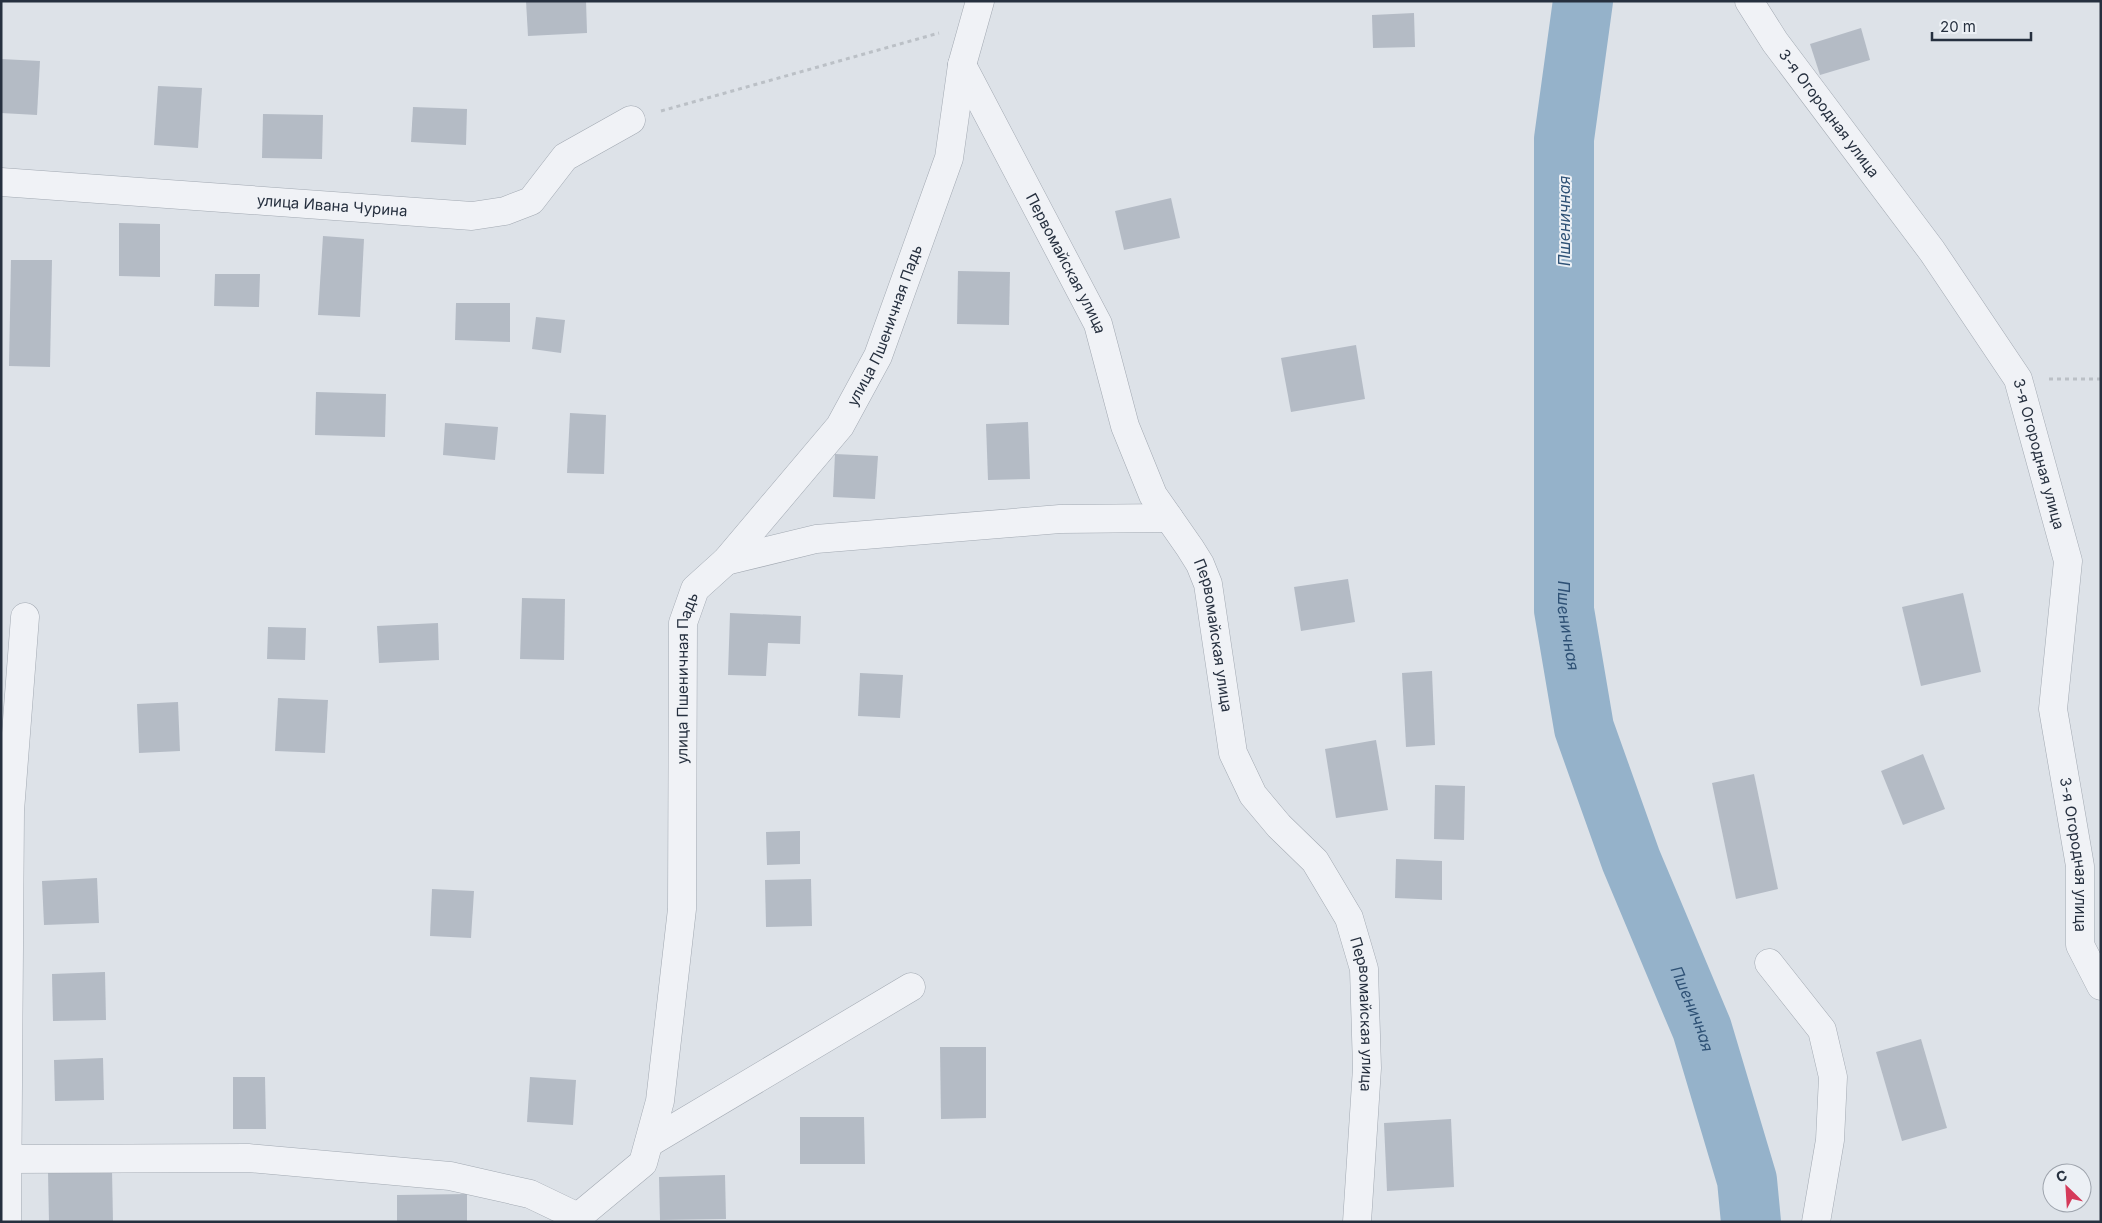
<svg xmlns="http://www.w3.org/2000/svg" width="2102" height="1223" viewBox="0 0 2102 1223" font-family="Inter,sans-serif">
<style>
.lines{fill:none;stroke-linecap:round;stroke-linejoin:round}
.river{stroke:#95b2ca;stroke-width:60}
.building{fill:#b4bbc5}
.minor-casing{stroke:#a2a9b2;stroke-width:29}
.path{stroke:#bbc0c6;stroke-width:3;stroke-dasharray:4 4;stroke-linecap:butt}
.minor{stroke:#f0f2f6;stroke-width:28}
.labels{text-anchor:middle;stroke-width:4;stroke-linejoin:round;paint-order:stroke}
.street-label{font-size:15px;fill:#26303f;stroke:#ecf0f5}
.water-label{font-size:16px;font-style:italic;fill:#2e5175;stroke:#ecf0f5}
</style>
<rect width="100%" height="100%" fill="#dde2e8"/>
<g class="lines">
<path class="river" id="s1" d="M1583 1 1564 139V610L1584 728 1631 860 1702 1029 1747 1180 1751 1222"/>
</g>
<g class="building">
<polygon points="526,1 586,1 587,33 528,36"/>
<polygon points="1414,13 1415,47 1373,48 1372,15"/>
<polygon points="1861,28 1870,60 1820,75 1810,44"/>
<polygon points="1,59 40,61 37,115 1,113"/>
<polygon points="158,86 202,88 198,148 154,145"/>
<polygon points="413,107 467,109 466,145 411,142"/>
<polygon points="263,114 323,115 322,159 262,158"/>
<polygon points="1171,198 1180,238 1124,250 1115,211"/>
<polygon points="119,223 160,224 160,277 119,276"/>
<polygon points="323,236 364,239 360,317 318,315"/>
<polygon points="11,260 52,260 50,367 9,366"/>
<polygon points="958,271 1010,272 1009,325 957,324"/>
<polygon points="215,274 260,274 259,307 214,306"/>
<polygon points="456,303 510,303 510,342 455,340"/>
<polygon points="536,317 565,320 561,353 532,349"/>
<polygon points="1356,345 1365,399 1291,412 1281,358"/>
<polygon points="316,392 386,394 385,437 315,435"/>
<polygon points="570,413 606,415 604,474 567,473"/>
<polygon points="1028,422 1030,479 988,480 986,424"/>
<polygon points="445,423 498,427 495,460 443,455"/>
<polygon points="835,454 878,456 875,499 833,497"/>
<polygon points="1348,579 1355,622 1301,631 1294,587"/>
<polygon points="1963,593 1981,672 1921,686 1902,607"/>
<polygon points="522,598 565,599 564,660 520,659"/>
<polygon points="730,613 801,616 800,644 768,643 766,676 728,675"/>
<polygon points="438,623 439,660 379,663 377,626"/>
<polygon points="268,627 306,628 305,660 267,659"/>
<polygon points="1432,671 1435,745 1406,747 1402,673"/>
<polygon points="860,673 903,675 900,718 858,716"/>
<polygon points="278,698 328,700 325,753 275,751"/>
<polygon points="178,702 180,751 139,753 137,704"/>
<polygon points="1376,740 1388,810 1336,818 1325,749"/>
<polygon points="1923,754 1945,809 1903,825 1881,771"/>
<polygon points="1754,774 1778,889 1736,899 1712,783"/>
<polygon points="1435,785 1465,786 1464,840 1434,839"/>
<polygon points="800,831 800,864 767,865 766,832"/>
<polygon points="1396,859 1442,861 1442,900 1395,898"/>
<polygon points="97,878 99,923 44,925 42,881"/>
<polygon points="811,879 812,926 766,927 765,880"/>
<polygon points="432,889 474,891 471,938 430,936"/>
<polygon points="105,972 106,1020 53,1021 52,974"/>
<polygon points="1921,1039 1947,1128 1902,1141 1876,1052"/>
<polygon points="940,1047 986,1047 986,1118 941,1119"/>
<polygon points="103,1058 104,1100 55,1101 54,1060"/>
<polygon points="233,1077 265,1077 266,1129 233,1129"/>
<polygon points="530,1077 576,1080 573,1125 527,1122"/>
<polygon points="800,1117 864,1117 865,1164 800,1164"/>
<polygon points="1451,1119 1454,1187 1387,1191 1384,1123"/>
<polygon points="112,1170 113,1222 49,1222 48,1172"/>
<polygon points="725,1175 726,1219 660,1220 659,1177"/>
<polygon points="467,1194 467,1222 397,1222 397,1195"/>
</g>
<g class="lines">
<defs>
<g id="minor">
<path id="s2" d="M1749 1 1775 42 1932 251 2018 379 2068 561 2053 709 2080 866V945L2101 986"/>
<path id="s3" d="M962 65 1098 324 1125 426 1153 495 1190 548 1200 564 1208 584 1233 753 1253 795 1279 826 1315 861 1349 918 1364 969 1367 1068 1357 1222"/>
<path id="s4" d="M1 182 472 216 505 211 531 201 565 157 631 120"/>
<polyline points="726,561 816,539 1060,519 1169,518"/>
<polyline points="1769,963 1822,1030 1833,1077 1830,1140 1816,1222"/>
<polyline points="649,1143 911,987"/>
<polyline points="7,1159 248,1158 450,1176 530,1194 578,1217"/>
<polyline points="7,1222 10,811 25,617"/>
<path id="s5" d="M575 1222 578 1217 643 1163 660 1101 682 909 683 623 695 589 726 561 840 426 878 356 949 158 962 65 980 1"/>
</g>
</defs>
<use href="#minor" class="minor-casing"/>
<g class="path">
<polyline points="661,111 939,33"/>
<polyline points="2049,379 2101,379"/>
</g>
<use href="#minor" class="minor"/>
</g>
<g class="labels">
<g class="street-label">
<text dy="5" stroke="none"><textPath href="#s2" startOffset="138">3-я Огородная улица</textPath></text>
<text dy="5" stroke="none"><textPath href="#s4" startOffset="332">улица Ивана Чурина</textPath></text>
<text dy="5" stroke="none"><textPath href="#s3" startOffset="224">Первомайская улица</textPath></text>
<text dy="5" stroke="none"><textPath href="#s5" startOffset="999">улица Пшеничная Падь</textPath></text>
<text dy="5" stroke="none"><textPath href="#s2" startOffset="542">3-я Огородная улица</textPath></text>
<text dy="5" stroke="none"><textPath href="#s3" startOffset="629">Первомайская улица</textPath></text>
<text dy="5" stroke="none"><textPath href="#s5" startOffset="579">улица Пшеничная Падь</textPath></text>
<text dy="5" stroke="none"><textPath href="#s2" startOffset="949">3-я Огородная улица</textPath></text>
<text dy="5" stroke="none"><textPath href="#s3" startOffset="1050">Первомайская улица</textPath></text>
</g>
<g class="water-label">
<text transform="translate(1564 221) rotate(-90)" y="6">Пшеничная</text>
<text dy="6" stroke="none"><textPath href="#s1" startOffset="626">Пшеничная</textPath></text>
<text dy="6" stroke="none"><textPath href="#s1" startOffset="1031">Пшеничная</textPath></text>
</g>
</g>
<rect width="2102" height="1223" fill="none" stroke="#26303f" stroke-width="5"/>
<g transform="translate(2067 1188) rotate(335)"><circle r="24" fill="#ecf0f5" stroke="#9da3ac"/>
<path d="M0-4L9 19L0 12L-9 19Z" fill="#d53a5a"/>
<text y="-8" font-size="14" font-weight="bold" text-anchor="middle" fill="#26303f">С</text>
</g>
<path d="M1932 32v8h99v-8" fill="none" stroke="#26303f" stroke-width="2.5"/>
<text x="1940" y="32" font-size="15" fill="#26303f" stroke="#ecf0f5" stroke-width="4" paint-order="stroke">20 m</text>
</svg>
